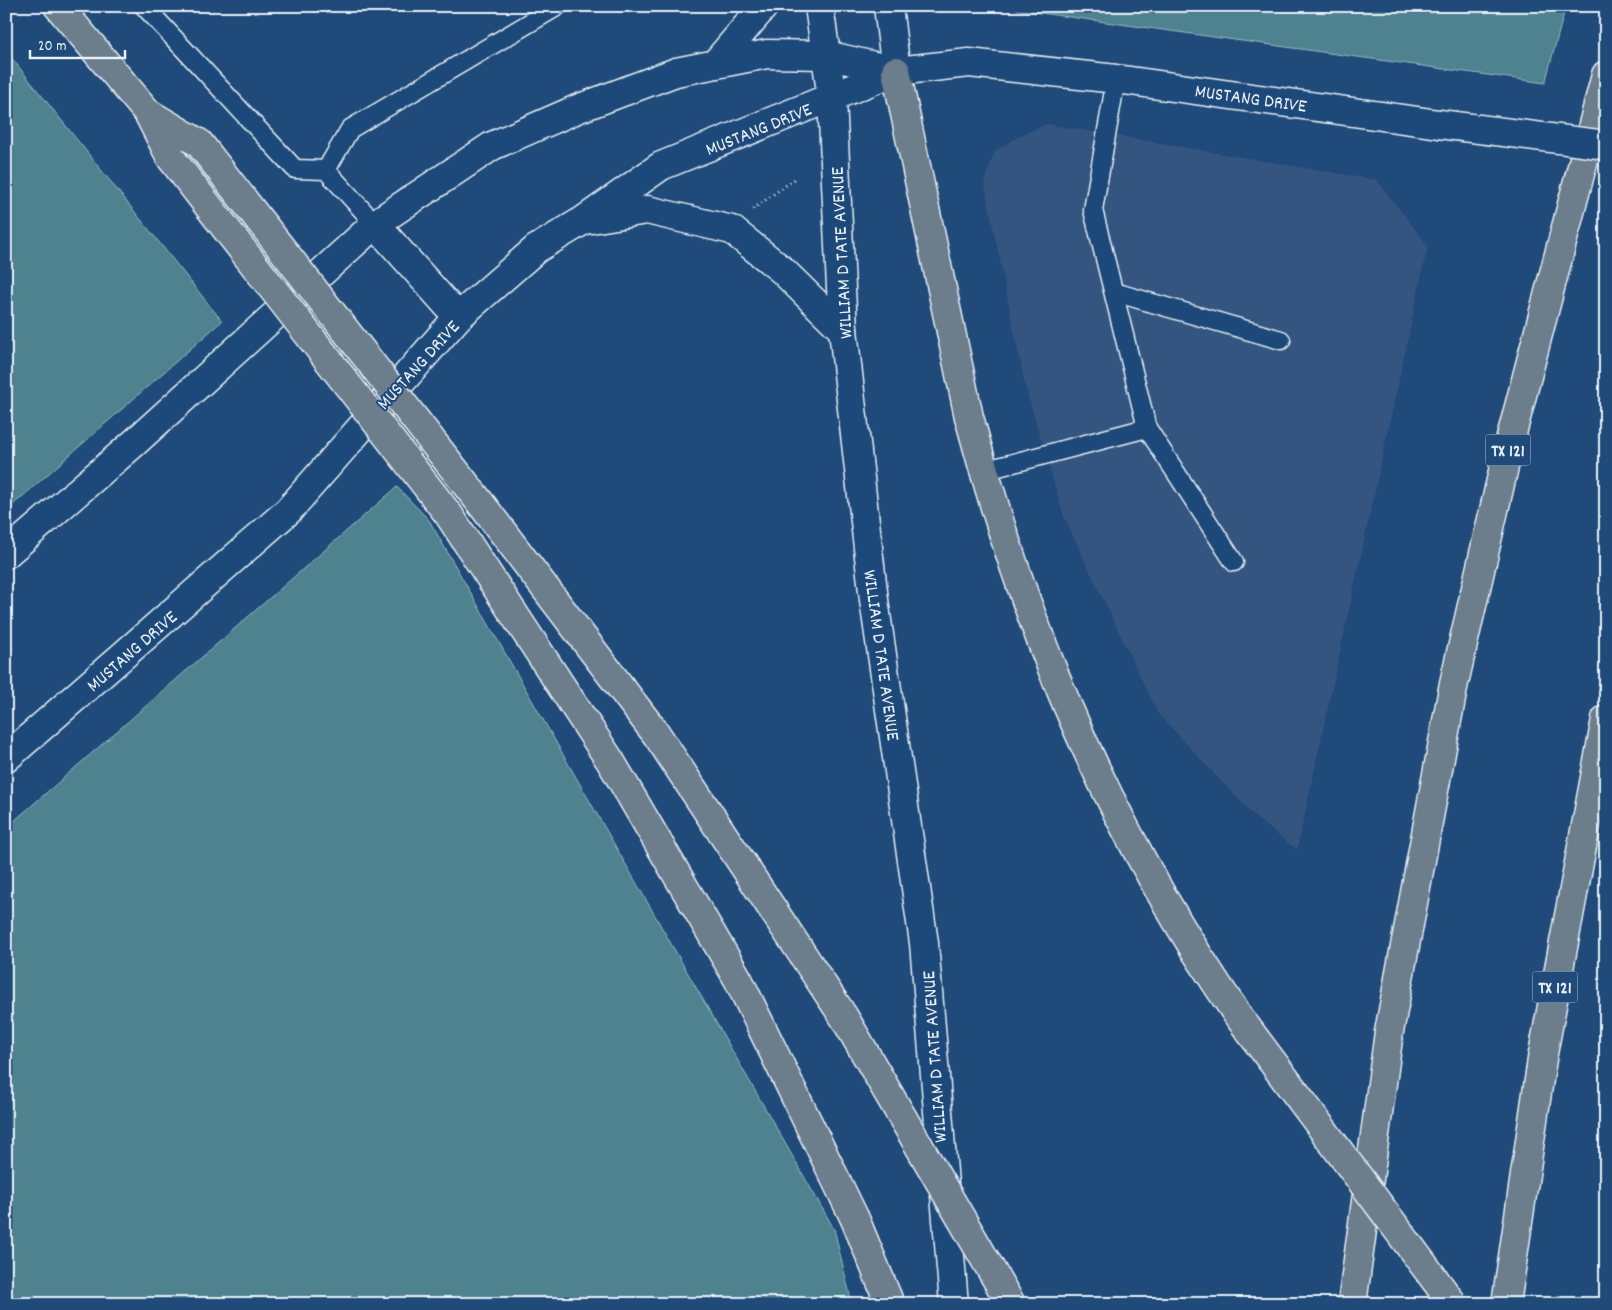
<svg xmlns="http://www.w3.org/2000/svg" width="1612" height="1310" viewBox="0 0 1612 1310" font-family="Dekko,sans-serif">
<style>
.built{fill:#345481}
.green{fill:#4e828e;stroke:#9bbac3}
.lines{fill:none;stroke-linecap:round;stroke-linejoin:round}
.lane-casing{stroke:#e8f1f8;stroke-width:21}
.secondary-casing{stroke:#e8f1f8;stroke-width:31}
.highway-casing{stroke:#e8f1f8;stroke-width:31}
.path{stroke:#e8f1f8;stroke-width:3;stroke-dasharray:1 4;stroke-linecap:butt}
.lane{stroke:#1f4a7a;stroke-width:18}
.secondary{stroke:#1f4a7a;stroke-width:28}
.highway{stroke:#6c7d8c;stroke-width:28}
.secondary-bridge-casing{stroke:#e8f1f8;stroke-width:31;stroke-linecap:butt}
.highway-bridge-casing{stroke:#e8f1f8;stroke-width:31;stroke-linecap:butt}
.secondary-bridge{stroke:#1f4a7a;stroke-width:28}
.highway-bridge{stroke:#6c7d8c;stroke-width:28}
.labels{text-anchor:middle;stroke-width:4;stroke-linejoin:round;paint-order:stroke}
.shield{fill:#1f4a7a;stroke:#acbfd2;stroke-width:1}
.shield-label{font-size:18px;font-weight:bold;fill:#e8f1f8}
.street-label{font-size:19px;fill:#e8f1f8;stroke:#1f4a7a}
</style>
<rect width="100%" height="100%" fill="#1f4a7a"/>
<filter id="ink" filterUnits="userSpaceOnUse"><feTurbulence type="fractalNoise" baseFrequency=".02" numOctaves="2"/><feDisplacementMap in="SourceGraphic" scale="10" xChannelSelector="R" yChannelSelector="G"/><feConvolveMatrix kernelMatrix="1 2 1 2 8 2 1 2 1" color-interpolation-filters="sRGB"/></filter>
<g filter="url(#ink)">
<polygon class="built" points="1047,124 1377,180 1428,246 1297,850 1256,818 1158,714 1064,517 1025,386 984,181 995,151 1021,135"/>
<g class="green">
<polygon points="1007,6 1566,6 1545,83 1019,10"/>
<polygon points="6,51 222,321 6,511"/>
<polygon points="397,487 429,520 834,1229 852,1304 6,1304 6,828"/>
</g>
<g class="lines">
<defs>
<g id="lane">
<polyline points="144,6 295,169 326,170 375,224"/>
<polyline points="326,170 350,129 558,6"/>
<polyline points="1114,292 1281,340"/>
<polyline points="1147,428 1234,562"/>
<polyline points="983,471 1147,428 1093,210 1116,79"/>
</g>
<g id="secondary">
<polyline points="819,6 832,99 843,330 874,600 924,943 954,1304"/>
<polyline points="888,6 896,71"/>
<polyline points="715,64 764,6"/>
<polyline points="591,219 647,210 732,230 782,270 843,330"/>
<polyline points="375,224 458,317"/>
<polyline points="6,554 133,444 375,224 492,146 577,109 676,72 767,54 826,55 896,71"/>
<polyline points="6,758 288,511 458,317 536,249 584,220 661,166 896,71 969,63 1116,79 1439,124"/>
</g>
<g id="highway">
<polyline points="58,6 148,113"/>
<path d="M896 71 969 417C1027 634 1110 831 1239 1017"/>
<polyline points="855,1219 890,1304"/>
<polyline points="1352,1304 1389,1032 1454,683 1510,441 1606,75"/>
<polyline points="1506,1304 1542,1059 1606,719"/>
</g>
</defs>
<use href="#lane" class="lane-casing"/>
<use href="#secondary" class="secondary-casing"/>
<use href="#highway" class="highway-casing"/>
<polyline class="path" points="753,209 796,178"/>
<use href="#lane" class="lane"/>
<use href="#secondary" class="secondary"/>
<use href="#highway" class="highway"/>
<defs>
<polyline id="secondary-bridge" points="1439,124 1606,145"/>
<g id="highway-bridge">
<polyline points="148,113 199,143 482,505 657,735 844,1017 1011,1304"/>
<polyline points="148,113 171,158 449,515 611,762 738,979 855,1219"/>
<polyline points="1239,1017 1453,1304"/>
</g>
</defs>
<use href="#secondary-bridge" class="secondary-bridge-casing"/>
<use href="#highway-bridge" class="highway-bridge-casing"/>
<use href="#secondary-bridge" class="secondary-bridge"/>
<use href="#highway-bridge" class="highway-bridge"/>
</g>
</g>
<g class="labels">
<g class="shield">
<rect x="1485.5" y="434.5" width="45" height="31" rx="4"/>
<rect x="1532.5" y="971.5" width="45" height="31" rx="4"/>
</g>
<g class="shield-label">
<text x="1508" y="456">TX 121</text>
<text x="1555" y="993">TX 121</text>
</g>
<g class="street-label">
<text transform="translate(1251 97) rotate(8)" y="7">MUSTANG DRIVE</text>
<text transform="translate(758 128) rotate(-22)" y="7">MUSTANG DRIVE</text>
<text transform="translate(840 253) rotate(-93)" y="7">WILLIAM D TATE AVENUE</text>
<text transform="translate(417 364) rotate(-48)" y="7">MUSTANG DRIVE</text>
<text transform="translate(131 650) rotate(-41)" y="7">MUSTANG DRIVE</text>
<text transform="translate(883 655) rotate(82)" y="7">WILLIAM D TATE AVENUE</text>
<text transform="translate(933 1057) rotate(-94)" y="7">WILLIAM D TATE AVENUE</text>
</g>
</g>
<rect width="1612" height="1310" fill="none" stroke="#1f4a7a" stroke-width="25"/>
<rect x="12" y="12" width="1587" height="1285" fill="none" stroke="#e8f1f8" stroke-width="2" filter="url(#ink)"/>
<path d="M30 50v8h95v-8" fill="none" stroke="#e8f1f8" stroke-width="2.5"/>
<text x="38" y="50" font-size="15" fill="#e8f1f8" stroke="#1f4a7a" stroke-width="4" paint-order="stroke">20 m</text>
</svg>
